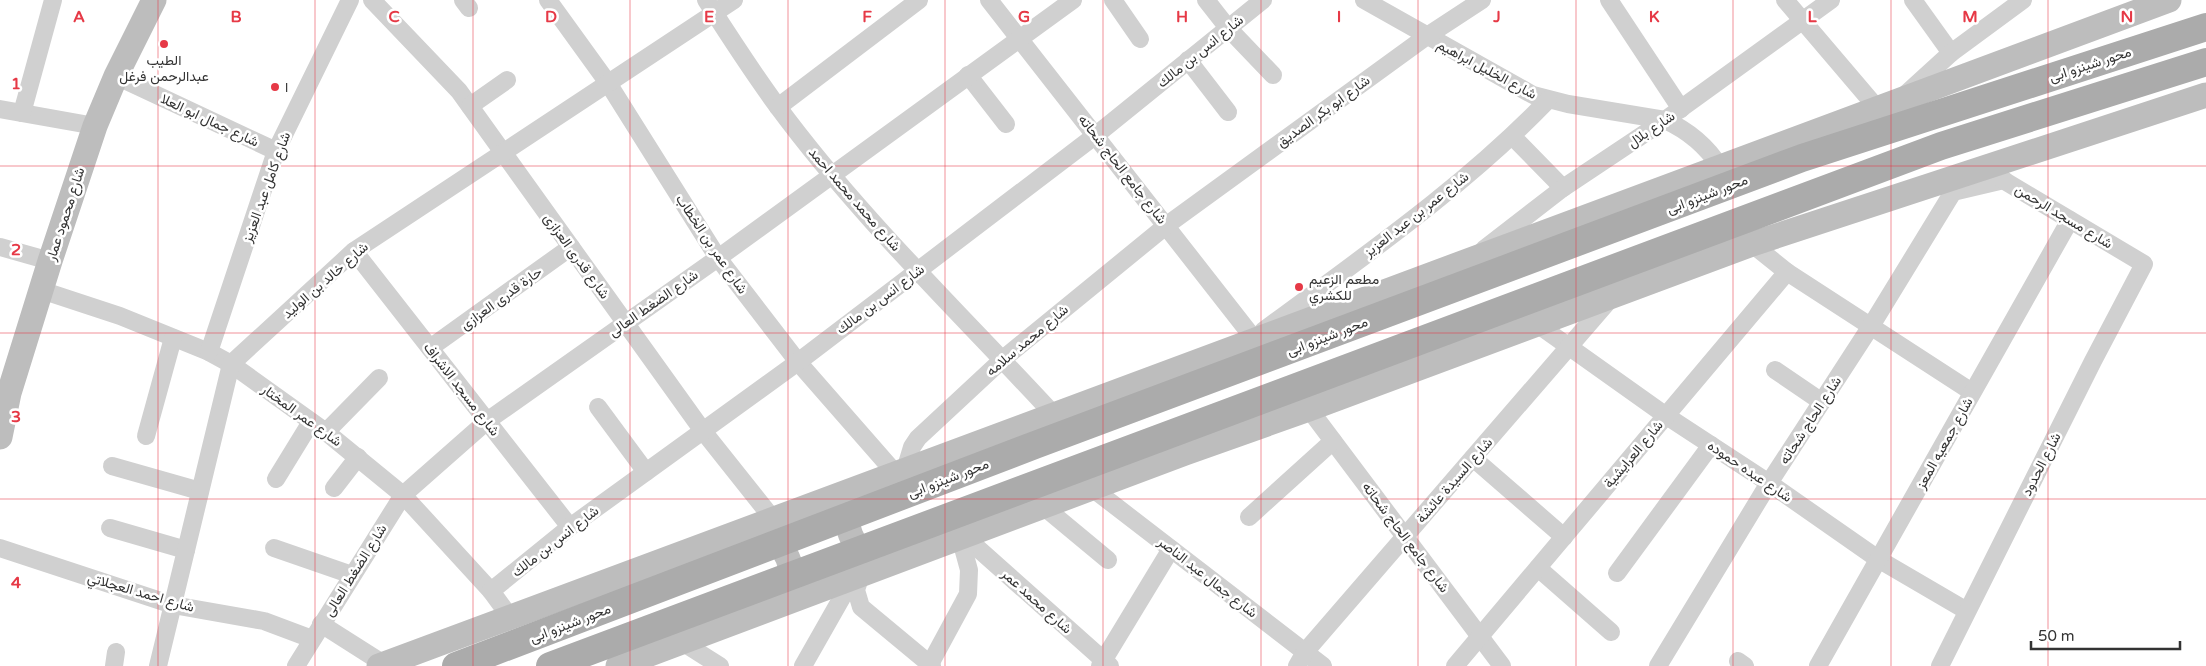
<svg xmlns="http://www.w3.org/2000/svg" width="2206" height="666" viewBox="0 0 2206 666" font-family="'Varela Round',Vazirmatn,sans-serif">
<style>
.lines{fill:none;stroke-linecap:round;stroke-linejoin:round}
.street{stroke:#d0d0d0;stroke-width:18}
.secondary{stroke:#bdbdbd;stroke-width:25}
.primary-bridge{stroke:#ababab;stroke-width:28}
.grid{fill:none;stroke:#e63946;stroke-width:1;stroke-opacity:0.55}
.poi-dot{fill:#e63946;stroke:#fff;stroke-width:2}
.labels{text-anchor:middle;stroke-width:5;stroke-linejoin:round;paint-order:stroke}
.street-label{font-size:14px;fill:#333;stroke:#fff}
.poi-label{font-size:14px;fill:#333;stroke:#fff;text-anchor:start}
.grid-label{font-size:16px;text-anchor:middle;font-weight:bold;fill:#e63946;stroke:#fff;stroke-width:5;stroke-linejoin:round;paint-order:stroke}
</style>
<rect width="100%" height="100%" fill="#fff"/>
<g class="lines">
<g class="street">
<polyline points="372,0 459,91 703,431 773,519"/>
<polyline points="463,0 469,8"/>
<polyline points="548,0 608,83 718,258 798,362 896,474"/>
<path d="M706 0C729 36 753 73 778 107 860 218 961 314 1054 415"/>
<polyline points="989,0 1255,340"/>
<polyline points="1113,0 1140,39"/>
<polyline points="1206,0 1228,28 1273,75"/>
<path d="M1364 0 1533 95 1568 104 1665 120C1689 131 1706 145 1720 167"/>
<polyline points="1609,0 1681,109"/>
<polyline points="1785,0 1877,108"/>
<polyline points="1913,0 1951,53"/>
<polyline points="1188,60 1228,112"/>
<polyline points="968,75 1006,124"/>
<polyline points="116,76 276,151"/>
<polyline points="1906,94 1951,53 2023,0"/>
<polyline points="470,106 507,80"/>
<polyline points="778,107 919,0"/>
<polyline points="0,109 95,126"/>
<polyline points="22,113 53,0"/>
<polyline points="1513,137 1563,188"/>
<polyline points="1953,192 2004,180"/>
<polyline points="1752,244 1787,272 1972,392"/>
<polyline points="0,247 50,261"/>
<polyline points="1484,249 1563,188 1665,120 1831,0"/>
<polyline points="354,251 570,527"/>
<polyline points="41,290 120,316 209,352 231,364 326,432 403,495 491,591 510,617"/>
<polyline points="1537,324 1665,415 1769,483 1878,559 1967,611"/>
<path d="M1263 331C1361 258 1463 188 1548 100"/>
<polyline points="430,348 571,247"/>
<polyline points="209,352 276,151 350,0"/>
<polyline points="1775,370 1822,402"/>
<polyline points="598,407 646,472"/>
<polyline points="1309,409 1502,666"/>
<polyline points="326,432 379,378"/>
<polyline points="146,436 173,338"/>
<polyline points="1473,458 1564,537"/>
<polyline points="112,466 200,491"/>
<polyline points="905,470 912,447 918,438 1003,359 1167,225 1427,36 1482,0"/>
<polyline points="276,479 311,422"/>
<polyline points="334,488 358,457"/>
<polyline points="1092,488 1323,666"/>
<polyline points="1043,506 1108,560"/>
<polyline points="1249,517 1333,441"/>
<polyline points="110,528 186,550"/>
<polyline points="964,536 1110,666"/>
<polyline points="0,548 173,605 264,621 312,639"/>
<polyline points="274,548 352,575"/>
<polyline points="1538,568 1611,632"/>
<polyline points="1617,573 1711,445"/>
<polyline points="861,575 856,590 861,607 932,666"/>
<polyline points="491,591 570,527 798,362 1096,135 1263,0"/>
<polyline points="321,624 384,664"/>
<polyline points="682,642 720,666"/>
<polyline points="1738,661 1745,666"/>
<polyline points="114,666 116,652"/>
<polyline points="158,666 231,364 354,251 734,0"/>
<polyline points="296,666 403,495 487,421 718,258 1073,0"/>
<polyline points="803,666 853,578"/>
<polyline points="929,666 968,594 969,570 963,548 958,538"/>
<polyline points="1100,666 1171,549"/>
<polyline points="1297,666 1305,652 1611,298"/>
<polyline points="1455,666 1787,272"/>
<polyline points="1658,666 1769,483 1871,326 1964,174"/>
<polyline points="1818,666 2070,220"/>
<polyline points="1940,666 2093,361 2144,264 1983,168"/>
</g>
<g class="secondary">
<polyline points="0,437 9,393 50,261 95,126 116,76 154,0"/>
<path d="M853 499C840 522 852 551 876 560"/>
<path d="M761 533C786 543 798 569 788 594"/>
<polyline points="379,666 2169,0"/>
<polyline points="618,666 1185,453 1309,409 1752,244 2206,95"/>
</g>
<g class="primary-bridge">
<polyline points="456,666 1035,445 1802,158 2206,27"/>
<polyline points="550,666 1941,146 2206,62"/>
</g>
</g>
<path class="grid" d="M158 0V666M315 0V666M473 0V666M630 0V666M788 0V666M945 0V666M1103 0V666M1261 0V666M1418 0V666M1576 0V666M1733 0V666M1891 0V666M2048 0V666M0 166H2206M0 333H2206M0 499H2206"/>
<g class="poi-dot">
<circle cx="164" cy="44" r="5"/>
<circle cx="275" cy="87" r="5"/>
<circle cx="1299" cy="287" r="5"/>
</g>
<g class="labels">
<g class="street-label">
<text transform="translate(1200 51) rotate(-39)" y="5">شارع انس بن مالك</text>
<text transform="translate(2090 64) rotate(-18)" y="5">محور شينزو ابى</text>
<text transform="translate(1487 69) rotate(28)" y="5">شارع الخليل ابراهيم</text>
<text transform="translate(1323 111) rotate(-36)" y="5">شارع ابو بكر الصديق</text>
<text transform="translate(210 120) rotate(25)" y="5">شارع جمال ابو العلا</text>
<text transform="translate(1651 129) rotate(-34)" y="5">شارع بلال</text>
<text transform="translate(1123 169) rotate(52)" y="5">شارع جامع الحاج شحاته</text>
<text transform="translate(266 187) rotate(-70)" y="5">شارع كامل عبد العزيز</text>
<text transform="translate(1707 194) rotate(-21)" y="5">محور شينزو ابى</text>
<text transform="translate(855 199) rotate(49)" y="5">شارع محمد محمد احمد</text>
<text transform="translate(65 214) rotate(-72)" y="5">شارع محمود عمار</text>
<text transform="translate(1416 214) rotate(-38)" y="5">شارع عمر بن عبد العزيز</text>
<text transform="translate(2064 216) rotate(31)" y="5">شارع مسجد الرحمن</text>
<text transform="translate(712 244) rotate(56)" y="5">شارع عمر بن الخطاب</text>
<text transform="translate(577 256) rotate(54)" y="5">شارع قدرى العزازى</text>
<text transform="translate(325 280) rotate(-41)" y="5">شارع خالد بن الوليد</text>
<text transform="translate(501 298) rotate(-36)" y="5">حارة قدرى العزازى</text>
<text transform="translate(880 299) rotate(-37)" y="5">شارع انس بن مالك</text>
<text transform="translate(653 303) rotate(-35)" y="5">شارع الضغط العالى</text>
<text transform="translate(1327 336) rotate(-21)" y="5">محور شينزو ابى</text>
<text transform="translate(1027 340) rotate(-40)" y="5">شارع محمد سلامه</text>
<text transform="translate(462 389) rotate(52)" y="5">شارع مسجد الاشراف</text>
<text transform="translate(302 415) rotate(36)" y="5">شارع عمر المختار</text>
<text transform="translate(1810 420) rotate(-57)" y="5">شارع الحاج شحاته</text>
<text transform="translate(1944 443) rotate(-61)" y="5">شارع جمعيه المعز</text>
<text transform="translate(1633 454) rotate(-50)" y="5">شارع العرايشية</text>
<text transform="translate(2041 464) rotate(-63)" y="5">شارع الحدود</text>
<text transform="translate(1750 471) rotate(34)" y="5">شارع عبده حموده</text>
<text transform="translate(948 478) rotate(-21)" y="5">محور شينزو ابى</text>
<text transform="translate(1454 480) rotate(-49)" y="5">شارع السيدة عائشة</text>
<text transform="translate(1406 537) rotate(53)" y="5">شارع جامع الحاج شحاته</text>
<text transform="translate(555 541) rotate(-38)" y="5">شارع انس بن مالك</text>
<text transform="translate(355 570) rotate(-58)" y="5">شارع الضغط العالى</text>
<text transform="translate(1208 577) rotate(38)" y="5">شارع جمال عبد الناصر</text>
<text transform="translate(141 592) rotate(16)" y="5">شارع احمد العجلاتي</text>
<text transform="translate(1037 601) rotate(42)" y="5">شارع محمد عمر</text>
<text transform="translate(570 623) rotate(-21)" y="5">محور شينزو ابى</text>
</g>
<g class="poi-label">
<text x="164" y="65" text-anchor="middle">الطيب<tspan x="164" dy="16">عبدالرحمن فرغل</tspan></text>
<text x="285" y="92">ا</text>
<text x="1309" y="284">مطعم الزعيم<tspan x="1309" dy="16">للكشري</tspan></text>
</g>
</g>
<g class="grid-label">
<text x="79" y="22">A</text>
<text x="236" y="22">B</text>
<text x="394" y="22">C</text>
<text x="551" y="22">D</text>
<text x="709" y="22">E</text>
<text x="867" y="22">F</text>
<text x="1024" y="22">G</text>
<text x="1182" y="22">H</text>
<text x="1339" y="22">I</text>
<text x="1497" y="22">J</text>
<text x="1654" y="22">K</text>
<text x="1812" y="22">L</text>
<text x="1970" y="22">M</text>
<text x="2127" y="22">N</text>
<text x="16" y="89">1</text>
<text x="16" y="255">2</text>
<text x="16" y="422">3</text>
<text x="16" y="588">4</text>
</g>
<path d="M2031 641v8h149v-8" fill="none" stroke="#333333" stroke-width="2.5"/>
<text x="2038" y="641" font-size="15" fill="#333333" stroke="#ffffff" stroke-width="4" paint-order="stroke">50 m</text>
</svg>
